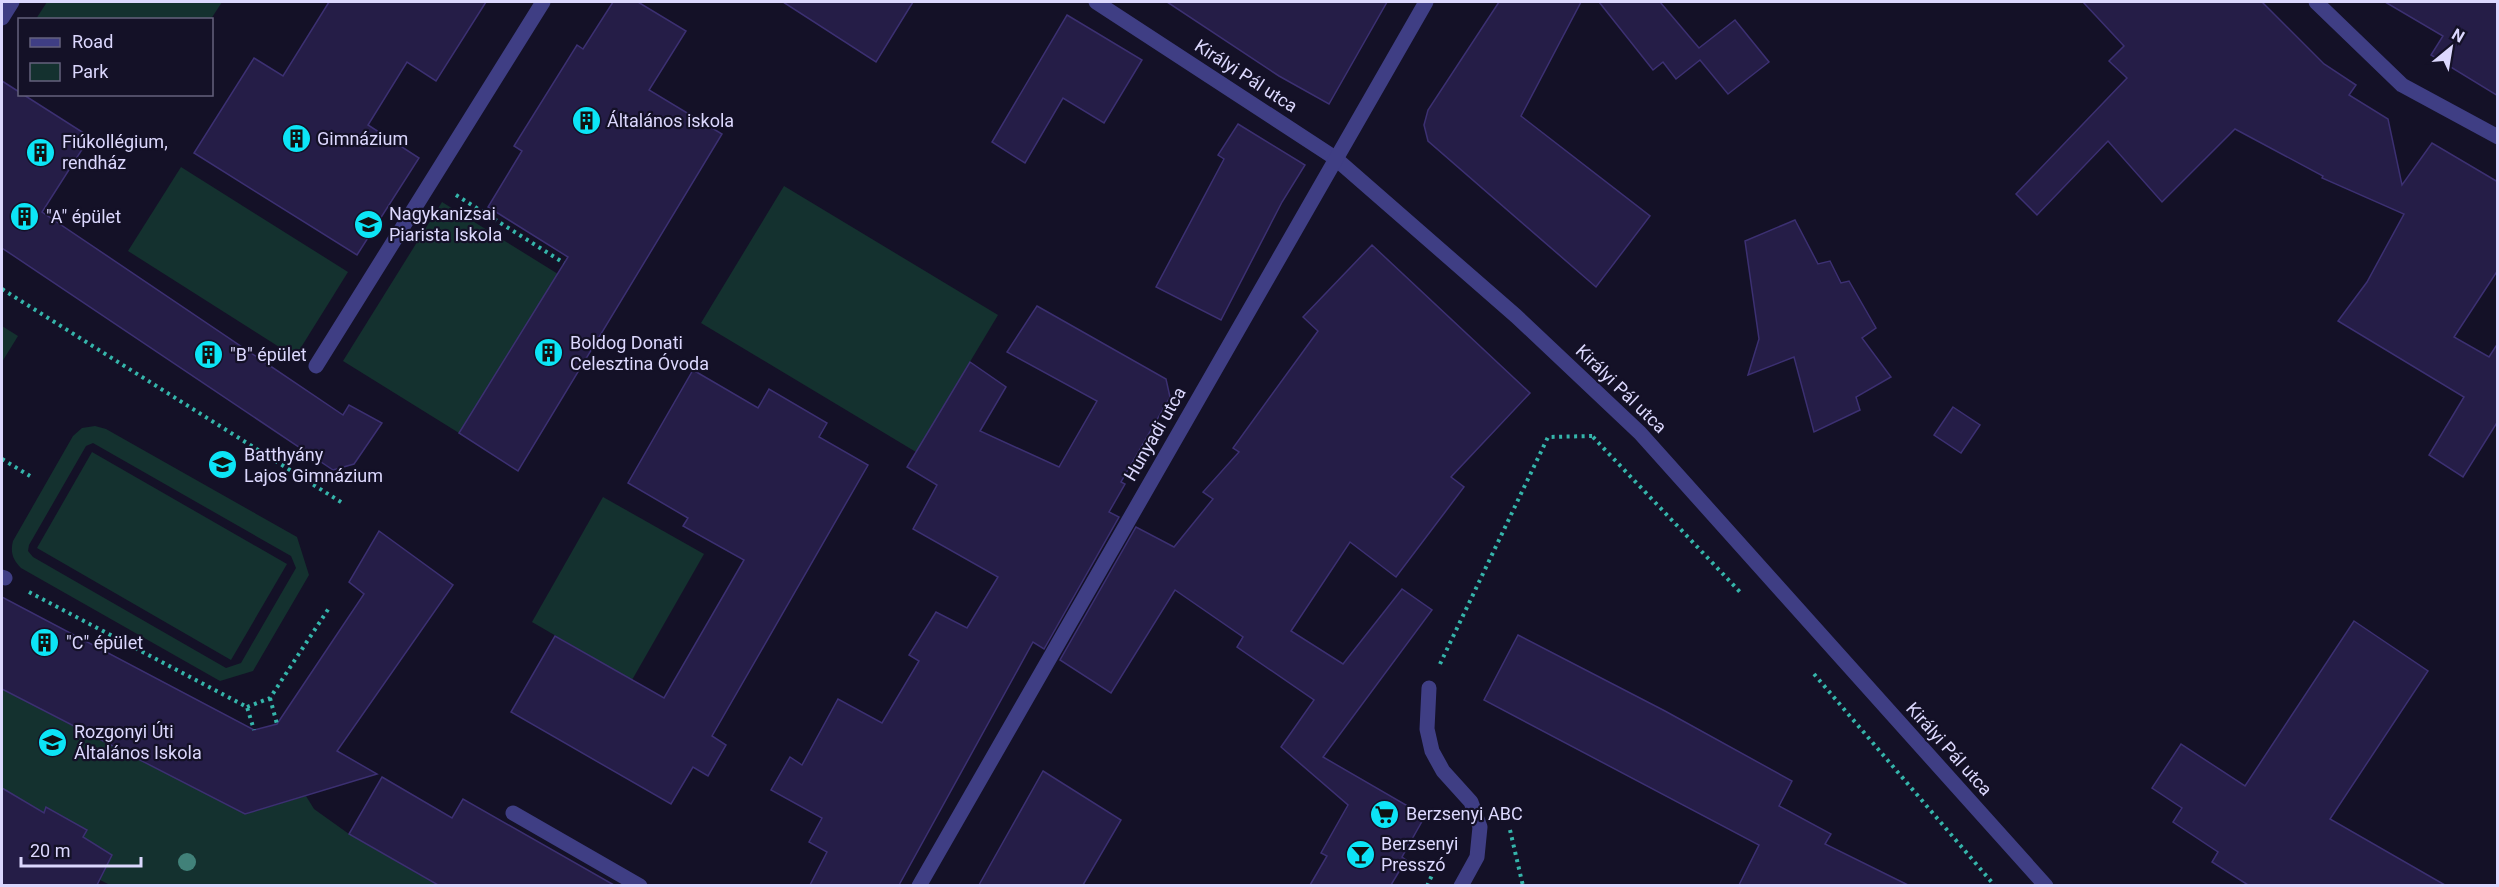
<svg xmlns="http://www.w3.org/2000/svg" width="2499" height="887" viewBox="0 0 2499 887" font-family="Roboto,sans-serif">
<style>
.green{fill:#14312f;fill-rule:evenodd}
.building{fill:#251d47;stroke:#3c3072;stroke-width:1.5}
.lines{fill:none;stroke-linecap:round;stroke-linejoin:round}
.path{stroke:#35b5ab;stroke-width:4;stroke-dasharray:3 4.5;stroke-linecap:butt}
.service{stroke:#3f3e84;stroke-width:15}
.minor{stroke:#3f3e84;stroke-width:15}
.tree{fill:#418179}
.labels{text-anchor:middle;stroke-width:4.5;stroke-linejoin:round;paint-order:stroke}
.street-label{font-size:18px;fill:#dcd8fe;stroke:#141127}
.poi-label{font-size:18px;fill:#dcd8fe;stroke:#141127;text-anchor:start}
</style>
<rect width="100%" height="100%" fill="#141127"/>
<g class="green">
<polygon points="47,2 222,2 211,19 36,19"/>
<polygon points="181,167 348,272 295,357 128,251"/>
<polygon points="784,186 998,315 916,452 701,323"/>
<polygon points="442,202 558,274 459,433 343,361"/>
<polygon points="2,326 18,336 2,362"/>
<path d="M95 426 106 429 297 537 309 575 253 671 220 681 21 568C13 560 10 552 13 541L73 436 82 428ZM93 443 291 556 296 568 241 663 226 668 33 557 28 551 29 545 86 446Z"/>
<polygon points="92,452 287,564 231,660 37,548"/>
<polygon points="603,497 704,554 632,680 532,622"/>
<polygon points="2,689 245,814 306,796 314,809 349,834 435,884 434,886 110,885 100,880 112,855 83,837 46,808 44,813 2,788"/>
</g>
<g class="building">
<polygon points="329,2 486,2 436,81 407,62 368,125 419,158 357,255 194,153 254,58 283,76"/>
<polygon points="613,2 638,2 686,31 649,90 722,134 518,471 459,433 568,257 488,207 522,151 514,146 577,45 583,49"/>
<polygon points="783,2 913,2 876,62"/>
<polygon points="1167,2 1387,2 1329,104 1279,76"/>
<polygon points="1499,2 1581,2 1521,116 1650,216 1596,287 1428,141 1424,125 1428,110"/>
<polygon points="1599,2 1660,2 1699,48 1735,20 1769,62 1728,94 1700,60 1676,79 1663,62 1653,70"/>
<polygon points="2083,2 2262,2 2324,64 2356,85 2349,95 2388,119 2402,185 2432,143 2498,182 2498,270 2454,337 2489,357 2498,343 2498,421 2463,477 2429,455 2464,397 2338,321 2367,282 2404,214 2322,178 2323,176 2235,129 2162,202 2108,141 2037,215 2016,194 2127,78 2109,61 2124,46"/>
<polygon points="2385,2 2498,2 2498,96 2431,55 2443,36"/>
<polygon points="1067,15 1142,60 1104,123 1063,98 1025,163 992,142"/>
<polygon points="2,81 90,137 42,212 343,415 349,405 382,423 354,464 333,470 2,248"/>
<polygon points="1238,124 1305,165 1282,202 1221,320 1156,287 1224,159 1218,155"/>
<polygon points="1795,220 1818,264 1830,261 1841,283 1849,281 1876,328 1862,338 1891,377 1856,397 1860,410 1814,432 1794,357 1748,375 1759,339 1745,241"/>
<polygon points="1372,245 1530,393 1451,477 1464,487 1396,577 1350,542 1291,631 1343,664 1402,589 1432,610 1323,757 1425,816 1402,857 1406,860 1391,885 1310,885 1327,856 1321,853 1348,805 1281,747 1314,700 1237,647 1243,637 1175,590 1111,693 1060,660 1136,527 1174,547 1213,499 1203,492 1239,452 1233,448 1318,331 1303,317"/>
<polygon points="1037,306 1166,379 1170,397 1121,482 1125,484 1109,512 1119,517 1044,649 1033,642 899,885 810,885 827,852 809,842 822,818 771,790 790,757 802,765 838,699 882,723 919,661 909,655 936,612 967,628 998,577 913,529 937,485 907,467 970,362 1006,387 980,431 1059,467 1097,401 1007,352"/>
<polygon points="693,370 758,408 769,389 827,423 819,437 868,465 712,736 726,745 708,776 693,767 671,804 511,712 555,636 664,698 744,560 683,526 688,518 628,483"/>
<polygon points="1953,407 1980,425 1961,453 1934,435"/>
<polygon points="379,531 453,585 337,751 377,774 245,814 2,689 2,597 254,730 277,724 364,594 349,582"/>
<polygon points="2354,621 2428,671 2330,819 2445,885 2248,885 2212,862 2218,852 2173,822 2182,808 2152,788 2181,744 2245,786"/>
<polygon points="1518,635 1665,711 1792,781 1779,806 1831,834 1825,844 1908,885 1739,885 1759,845 1484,700"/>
<polygon points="1043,771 1121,820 1083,885 979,885"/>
<polygon points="382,777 452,818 463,799 614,885 438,885 349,834"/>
<polygon points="2,788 44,813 46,807 87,830 83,837 112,855 97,885 2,885"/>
</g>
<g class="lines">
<g class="path">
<polyline points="456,195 564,263"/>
<polyline points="2,289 344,504"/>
<polyline points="1593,437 1741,593"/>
<polyline points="2,459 30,476"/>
<polyline points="29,592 247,707 254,730"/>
<polyline points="1440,664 1548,437 1594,436"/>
<polyline points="1814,674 1995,886"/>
<polyline points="270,698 277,724"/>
<polyline points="247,707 270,698 329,608"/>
<polyline points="1510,830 1523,886"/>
<polyline points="1427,886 1433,873"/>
</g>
<g class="service">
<polyline points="2,18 12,2"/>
<polyline points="316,366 543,2"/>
<polyline points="2,577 5,578"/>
<polyline points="513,813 640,886"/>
</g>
<g class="minor">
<polyline points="1096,2 1335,158 1516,316 1640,433 2046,886"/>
<polyline points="2316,2 2402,85 2498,137"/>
<polyline points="1429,688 1427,729 1432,751 1443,771 1471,802 1480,827 1477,857 1461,886"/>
<polyline points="919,886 1426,2"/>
</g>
</g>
<circle class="tree" cx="187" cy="862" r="9"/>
<defs>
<symbol id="building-disc" viewBox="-11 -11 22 22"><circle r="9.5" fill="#0ce4f6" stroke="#141127"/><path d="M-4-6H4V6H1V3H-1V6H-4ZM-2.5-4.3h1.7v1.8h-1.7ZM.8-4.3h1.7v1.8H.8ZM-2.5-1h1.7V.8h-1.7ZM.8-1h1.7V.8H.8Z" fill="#111"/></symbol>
<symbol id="school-disc" viewBox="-11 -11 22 22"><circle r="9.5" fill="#0ce4f6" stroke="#141127"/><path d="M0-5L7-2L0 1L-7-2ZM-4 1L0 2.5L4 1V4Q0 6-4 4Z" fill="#111"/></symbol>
<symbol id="supermarket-disc" viewBox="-11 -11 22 22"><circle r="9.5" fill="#0ce4f6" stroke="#141127"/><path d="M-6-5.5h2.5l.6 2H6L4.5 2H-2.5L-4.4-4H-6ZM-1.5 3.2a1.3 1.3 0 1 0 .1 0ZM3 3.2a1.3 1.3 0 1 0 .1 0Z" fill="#111"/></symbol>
<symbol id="bar-disc" viewBox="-11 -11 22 22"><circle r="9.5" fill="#0ce4f6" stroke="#141127"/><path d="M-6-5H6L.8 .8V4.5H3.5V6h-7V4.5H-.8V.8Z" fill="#111"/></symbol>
</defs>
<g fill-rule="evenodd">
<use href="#building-disc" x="570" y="104" width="33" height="33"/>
<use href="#building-disc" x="280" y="122" width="33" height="33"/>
<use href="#building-disc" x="24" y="136" width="33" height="33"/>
<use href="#building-disc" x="8" y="200" width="33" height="33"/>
<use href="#school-disc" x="352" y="208" width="33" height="33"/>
<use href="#building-disc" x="532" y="336" width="33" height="33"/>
<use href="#building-disc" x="192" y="338" width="33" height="33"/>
<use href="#school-disc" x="206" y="448" width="33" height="33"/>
<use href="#building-disc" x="28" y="626" width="33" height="33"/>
<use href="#school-disc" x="36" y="726" width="33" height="33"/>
<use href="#supermarket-disc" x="1368" y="798" width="33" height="33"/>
<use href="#bar-disc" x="1344" y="838" width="33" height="33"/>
</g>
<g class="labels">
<g class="street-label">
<text transform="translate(1246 76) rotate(33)" y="6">Királyi Pál utca</text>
<text transform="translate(1621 389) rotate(44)" y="6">Királyi Pál utca</text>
<text transform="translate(1155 434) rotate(-60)" y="6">Hunyadi utca</text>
<text transform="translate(1949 749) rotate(48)" y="6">Királyi Pál utca</text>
</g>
<g class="poi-label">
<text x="607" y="127">Általános iskola</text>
<text x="317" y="145">Gimnázium</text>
<text x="62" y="148">Fiúkollégium,<tspan x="62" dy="21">rendház</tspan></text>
<text x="389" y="220">Nagykanizsai<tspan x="389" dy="21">Piarista Iskola</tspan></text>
<text x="46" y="223">"A" épület</text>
<text x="570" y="349">Boldog Donati<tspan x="570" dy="21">Celesztina Óvoda</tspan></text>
<text x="230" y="361">"B" épület</text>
<text x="244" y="461">Batthyány<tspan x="244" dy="21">Lajos Gimnázium</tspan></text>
<text x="66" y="649">"C" épület</text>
<text x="74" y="738">Rozgonyi Úti<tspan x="74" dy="21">Általános Iskola</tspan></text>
<text x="1406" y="820">Berzsenyi ABC</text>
<text x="1381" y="850">Berzsenyi<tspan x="1381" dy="21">Presszó</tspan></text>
</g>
</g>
<rect width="2499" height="887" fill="none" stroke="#dcd8fe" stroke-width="6"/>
<rect x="18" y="18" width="195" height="78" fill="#141127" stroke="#64617d" stroke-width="1.5"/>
<rect x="30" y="38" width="30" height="9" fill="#3f3e84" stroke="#64617d" stroke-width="1.5"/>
<text x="72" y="48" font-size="18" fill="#dcd8fe">Road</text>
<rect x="30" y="63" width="30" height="18" fill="#14312f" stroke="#64617d" stroke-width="1.5"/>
<text x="72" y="78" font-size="18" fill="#dcd8fe">Park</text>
<g transform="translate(2451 48) rotate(30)" stroke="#141127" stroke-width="4.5" paint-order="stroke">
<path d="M0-4.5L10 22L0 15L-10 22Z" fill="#dcd8fe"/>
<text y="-9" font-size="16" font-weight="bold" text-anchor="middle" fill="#dcd8fe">N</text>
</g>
<path d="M21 857v9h120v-9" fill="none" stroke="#dcd8fe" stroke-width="3"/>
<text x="30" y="857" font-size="18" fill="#dcd8fe" stroke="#141127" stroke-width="4.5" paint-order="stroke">20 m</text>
</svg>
